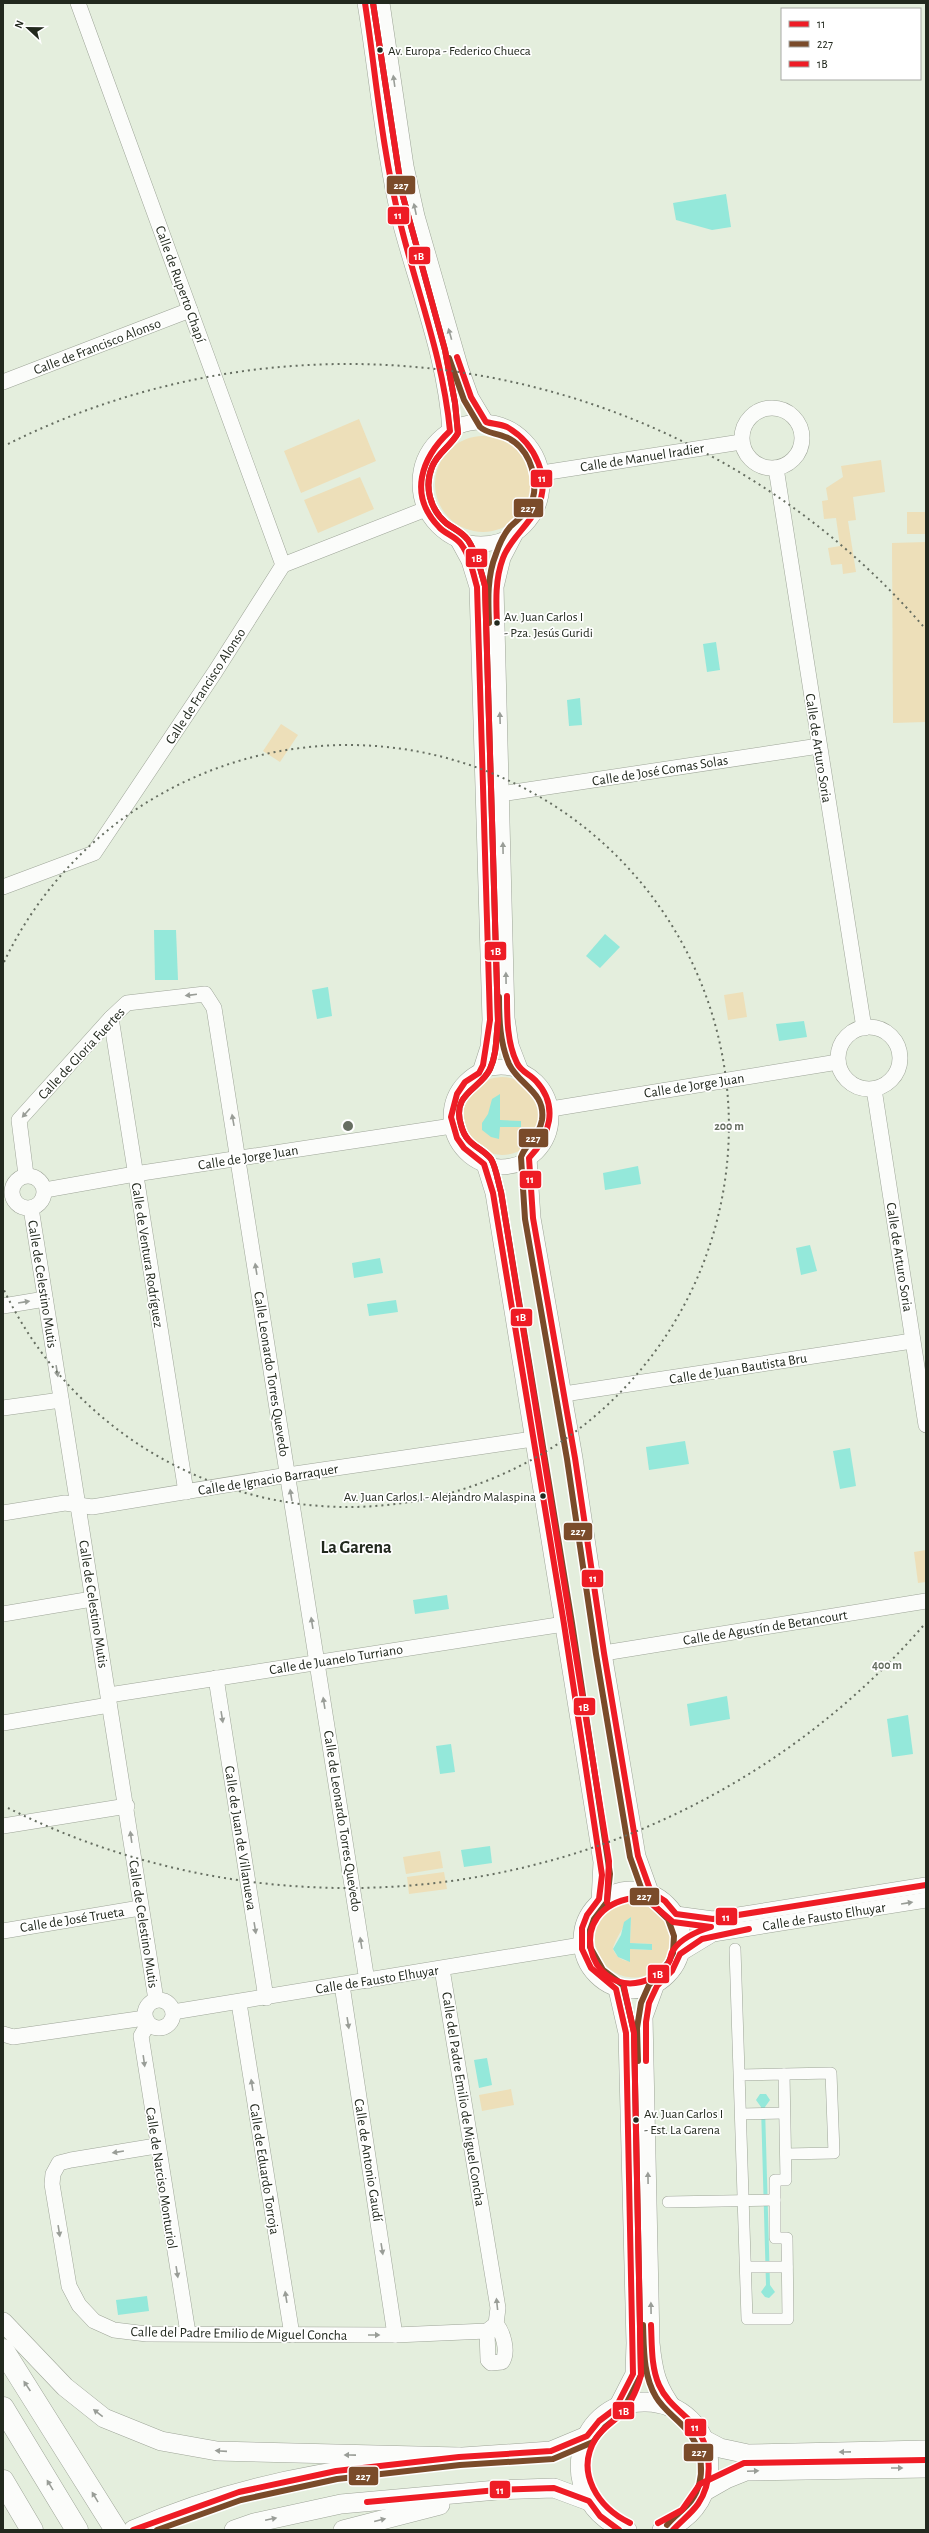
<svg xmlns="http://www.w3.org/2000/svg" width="929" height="2533" viewBox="0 0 929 2533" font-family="'Alegreya Sans',sans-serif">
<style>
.green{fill:#eddfb9;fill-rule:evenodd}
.water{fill:#94e8da}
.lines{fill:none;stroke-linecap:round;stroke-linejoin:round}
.pedestrian-casing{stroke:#9ea598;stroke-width:12}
.minor-casing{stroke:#9ea598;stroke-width:16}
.tertiary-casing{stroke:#9ea598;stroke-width:20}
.trunk-casing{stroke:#9ea598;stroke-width:23}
.motorway-casing{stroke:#9ea598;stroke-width:23}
.pedestrian{stroke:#fbfcfa;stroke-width:11}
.minor{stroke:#fbfcfa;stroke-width:15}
.tertiary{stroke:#fbfcfa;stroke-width:19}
.trunk{stroke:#fbfcfa;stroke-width:22}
.motorway{stroke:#fbfcfa;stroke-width:22}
.bus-1-casing{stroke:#fff;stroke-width:9}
.bus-2-casing{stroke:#fff;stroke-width:9}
.bus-3-casing{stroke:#fff;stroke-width:9}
.bus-1{stroke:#ee1c25;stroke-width:6}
.bus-2{stroke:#7a4b2a;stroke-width:6}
.bus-3{stroke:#ee1c25;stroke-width:6}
.oneway{fill:#999d97}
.ring{fill:none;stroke:#666e61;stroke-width:2;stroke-dasharray:2 4}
.bus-dot{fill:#22291e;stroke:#fff;stroke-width:1.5}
.labels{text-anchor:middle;stroke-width:3.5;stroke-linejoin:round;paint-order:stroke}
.bus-label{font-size:13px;fill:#22291e;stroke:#fff;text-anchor:start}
.street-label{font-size:14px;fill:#22291e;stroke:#fff}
.district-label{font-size:18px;font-weight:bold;fill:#22291e;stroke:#fff}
.centre{fill:#666e61;stroke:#fff;stroke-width:2}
.ring-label{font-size:12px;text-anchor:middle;font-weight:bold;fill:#666e61;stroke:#fff;stroke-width:3.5;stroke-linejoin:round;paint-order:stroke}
.line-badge{stroke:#fff;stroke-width:1.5}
.badge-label{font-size:11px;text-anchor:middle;font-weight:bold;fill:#fff}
</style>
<rect width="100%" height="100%" fill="#e4eedd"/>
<g class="green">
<polygon points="359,419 376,461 301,493 284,451"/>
<circle cx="483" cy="484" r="48"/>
<polygon points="881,460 885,492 853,497 856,520 848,521 856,572 843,574 842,564 831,565 828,548 840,546 836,518 824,519 822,501 828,500 826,488 843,477 841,466"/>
<polygon points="360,477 374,509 318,533 304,500"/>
<rect x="907" y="512" width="19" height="22"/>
<polygon points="926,542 926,722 893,723 892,543"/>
<polygon points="281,724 298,735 280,762 263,751"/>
<polygon points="743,992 747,1017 728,1020 724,995"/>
<circle cx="502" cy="1116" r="39"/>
<polygon points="926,1550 926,1582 918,1583 914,1552"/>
<polygon points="440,1851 443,1868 406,1874 403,1857"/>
<polygon points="444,1872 447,1889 409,1894 407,1877"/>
<path d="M630 1900C692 1900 679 1990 623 1976 613 1973 604 1966 600 1957 586 1931 603 1905 630 1900ZM631 1917 630 1943 652 1944 651 1950 630 1949V1961C622 1961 616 1957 613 1949 614 1942 625 1923 631 1917Z"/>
<polygon points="511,2089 514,2105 482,2111 479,2095"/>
</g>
<g class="water">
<polygon points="726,194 731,227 712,230 676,220 673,203"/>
<polygon points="716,642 720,670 707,672 703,644"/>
<polygon points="580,698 582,725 569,726 567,700"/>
<polygon points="154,930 176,930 178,980 155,980"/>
<polygon points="605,934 620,947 600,968 586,956"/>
<polygon points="328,987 332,1016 317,1019 312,990"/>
<polygon points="804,1021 807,1037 779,1041 776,1024"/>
<polygon points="500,1094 500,1120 521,1121 521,1127 500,1127 499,1139 491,1137 482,1130 482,1123 488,1114 492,1099"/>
<polygon points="638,1166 641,1184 605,1190 603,1173"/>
<polygon points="810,1245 817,1271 801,1275 796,1248"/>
<polygon points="380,1258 383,1273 354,1278 352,1263"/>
<polygon points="396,1300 398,1312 369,1316 367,1304"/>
<polygon points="685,1441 689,1464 649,1470 646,1447"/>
<polygon points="850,1448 856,1486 840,1489 833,1451"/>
<polygon points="447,1595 449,1609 415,1614 413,1600"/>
<polygon points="727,1696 730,1719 690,1726 687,1704"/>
<polygon points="908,1715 913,1754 892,1757 887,1719"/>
<polygon points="451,1744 455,1772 440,1774 436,1746"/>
<polygon points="490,1846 492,1863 464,1867 461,1850"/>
<polygon points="631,1917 630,1943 652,1944 652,1950 630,1949 630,1962 618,1957 613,1949 621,1935 624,1922"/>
<polygon points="487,2058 492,2085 479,2088 474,2060"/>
<polygon points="760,2094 766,2094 770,2100 765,2107 770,2285 775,2292 769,2298 765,2297 761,2292 766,2285 761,2107 756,2100"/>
<polygon points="147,2296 149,2311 118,2315 116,2300"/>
</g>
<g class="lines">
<defs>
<g id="pedestrian">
<polyline points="735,1949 747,2319 788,2319 787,2238 775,2238 775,2180 786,2180 784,2074 740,2075"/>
<polyline points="784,2074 831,2073 834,2153 786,2154"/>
<polyline points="741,2114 784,2113"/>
<polyline points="668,2202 775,2200"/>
<polyline points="746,2267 787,2267"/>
</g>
<g id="minor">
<polyline points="78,3 283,565"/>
<path d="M365 3C377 75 383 150 400 222 418 291 446 359 450 431"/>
<polyline points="382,3 406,166 417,216 461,369 471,397 486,422"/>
<polyline points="3,382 190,310"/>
<circle cx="772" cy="438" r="30"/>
<circle cx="481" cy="483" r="61"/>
<polyline points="776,468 864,1028"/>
<polyline points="542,473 741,442"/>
<polyline points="515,535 503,558 496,587 507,1018 511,1045 521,1071"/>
<polyline points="457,539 469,561 477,587 490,1020 488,1047 480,1072"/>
<polyline points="501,794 819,746"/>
<polyline points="3,887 94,853 215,672 283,565 426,509"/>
<polyline points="111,1018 186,1492"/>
<circle cx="869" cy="1058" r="31"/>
<circle cx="501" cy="1117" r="50"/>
<polyline points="874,1089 926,1425"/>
<polyline points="551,1109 838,1062"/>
<polyline points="529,1158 533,1218 575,1458 604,1653 638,1856 651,1892"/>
<polyline points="484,1164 493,1193 601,1862 599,1902"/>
<polyline points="26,1175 19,1120 111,1018 127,1003 205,994 214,1008 367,1981"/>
<circle cx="28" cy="1192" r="16"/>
<polyline points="45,1190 135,1174 452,1126"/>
<polyline points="31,1208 156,2000"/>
<polyline points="3,1306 45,1299"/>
<polyline points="564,1394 912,1341"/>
<polyline points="3,1408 61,1400"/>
<polyline points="3,1513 65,1503 92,1507 288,1475 533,1439"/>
<polyline points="3,1614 92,1599"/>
<polyline points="604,1653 926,1601"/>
<polyline points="216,1678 266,1998"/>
<polyline points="109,1695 564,1624"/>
<polyline points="3,1723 109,1705"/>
<polyline points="3,1826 127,1806"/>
<circle cx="632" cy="1940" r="51"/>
<polyline points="676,1914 713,1919 926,1885"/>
<polyline points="3,1931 140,1908"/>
<polyline points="680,1954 713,1934 926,1900"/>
<path d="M657 1984 645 2017 652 2343C655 2372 658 2386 676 2410"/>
<polyline points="342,1985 395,2335"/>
<circle cx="159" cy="2014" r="14"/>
<polyline points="239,2003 292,2335"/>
<polyline points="173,2012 581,1945"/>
<polyline points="148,2024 141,2036 188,2333"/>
<polyline points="3,2034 13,2037 145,2018"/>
<polyline points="156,2146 71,2160 59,2163 53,2174 52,2184 69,2286 79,2305 94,2321 114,2330 147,2334 395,2335 487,2331 496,2324 498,2308 442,1969"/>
<path d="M487 2331 488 2360 491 2363 502 2362C509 2352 503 2332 496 2324"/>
<polyline points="615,2409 633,2374 634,2343 626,2033 616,1989"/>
</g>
<g id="tertiary">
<polyline points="3,2322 65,2387 104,2418 161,2441 217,2451 459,2457"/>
<polyline points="703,2439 720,2448 748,2454 926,2450"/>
<polyline points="448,2458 551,2451 587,2436"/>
<polyline points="705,2491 726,2479 746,2471 926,2468"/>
<path d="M133 2530C212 2495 298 2475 384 2465"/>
<polyline points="234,2530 254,2523 341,2504 497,2490 554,2488 589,2501"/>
<polyline points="343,2530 440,2505"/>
<path d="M627 2530C555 2505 570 2400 646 2402 721 2404 732 2507 662 2530"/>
</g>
<polyline id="trunk" points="3,2350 116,2530"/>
<g id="motorway">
<polyline points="3,2408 77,2530"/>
<polyline points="3,2481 32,2530"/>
</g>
</defs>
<use href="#pedestrian" class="pedestrian-casing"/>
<use href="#minor" class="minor-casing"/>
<use href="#tertiary" class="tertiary-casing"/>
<use href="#trunk" class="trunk-casing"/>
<use href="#motorway" class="motorway-casing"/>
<use href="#pedestrian" class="pedestrian"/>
<use href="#minor" class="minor"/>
<use href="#tertiary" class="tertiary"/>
<use href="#trunk" class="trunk"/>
<use href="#motorway" class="motorway"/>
<defs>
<g id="bus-1">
<path d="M457 357 471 397 486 422C493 424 500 424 507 427 535 443 553 480 536 510 527 527 510 539 503 558 495 579 496 602 497 624"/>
<path d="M507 996C507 1018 507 1043 517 1063 521 1072 530 1074 536 1081 559 1106 550 1136 529 1158L533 1218 575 1458 604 1653 638 1856 651 1892 665 1901 676 1914 713 1919 926 1885"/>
<polyline points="646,2061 646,2022 649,2003 657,1986 672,1971 680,1954 702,1939 749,1929"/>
<path d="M651 2325C652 2345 651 2367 659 2385 666 2401 679 2410 691 2422 711 2443 715 2479 698 2504 691 2514 681 2521 673 2530"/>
<polyline points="367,2502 497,2490 554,2488 589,2501 600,2516 619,2530"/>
<path d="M133 2530 239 2492 336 2471 459 2457 551 2451 587 2436 599 2421 615 2409 633 2374 626 2033 616 1989 591 1968 582 1949V1928L587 1915 599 1899 602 1875 564 1624 493 1193 484 1164 464 1148 457 1138 451 1117 457 1094 465 1082 479 1073 483 1065 490 1020 477 587C473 573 470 556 461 544 455 536 445 534 439 527 408 495 421 458 450 431 443 358 417 292 400 222 382 150 376 76 365 3"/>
</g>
<g id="bus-2">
<path d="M449 358 464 400 480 427C489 436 505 431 520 447 534 462 540 491 528 509 523 516 516 521 510 527 504 534 499 545 496 554 487 576 488 600 489 623"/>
<path d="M499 997C499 1020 500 1043 509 1064 519 1085 546 1092 542 1120 539 1137 526 1143 521 1157L525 1219 567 1459 596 1654 630 1857 644 1896 668 1919 674 1936 673 1953 668 1963 649 1985 641 2003 637 2028 638 2061"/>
<path d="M643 2325C644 2349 643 2375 656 2397 663 2409 675 2417 685 2428 703 2447 707 2479 691 2501 684 2510 674 2516 667 2525"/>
<path d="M157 2530 241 2500 337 2479 460 2465 553 2459 593 2442 605 2427 621 2414 641 2375 634 2032 623 1985 603 1970 590 1947V1930L594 1919 607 1902 610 1874 572 1623 501 1192C498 1182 496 1167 491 1159 482 1147 466 1146 461 1125 451 1093 481 1089 490 1069 497 1054 496 1037 498 1021L485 586C481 571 477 554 468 540 462 532 454 529 446 523 430 509 424 487 432 467 437 453 451 446 458 433L455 403 445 350 402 193 373 3"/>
</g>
<g id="bus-3">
<path d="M373 3 402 193 445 350 455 403 458 433C451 446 437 453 432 467 424 487 430 509 446 523 454 529 462 532 468 540 477 554 481 571 485 586L498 1021C496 1037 497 1054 490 1069 481 1089 451 1093 461 1125 466 1146 482 1147 491 1159 496 1167 498 1182 501 1192L609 1861 607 1902"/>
<path d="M633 1898 651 1903 673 1922 711 1927C698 1931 682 1938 674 1949 671 1952 671 1956 670 1960 665 1971 653 1979 641 1982 588 1995 563 1909 633 1898Z"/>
<path d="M624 1987 634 2033 641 2375C637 2390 630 2406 618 2417 610 2424 601 2430 596 2438 574 2473 599 2508 630 2523"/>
<polyline points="658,2523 682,2510 700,2484 744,2463 926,2460"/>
</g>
</defs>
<use href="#bus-1" class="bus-1-casing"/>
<use href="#bus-2" class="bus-2-casing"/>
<use href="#bus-3" class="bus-3-casing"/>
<use href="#bus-1" class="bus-1"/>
<use href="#bus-2" class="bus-2"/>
<use href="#bus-3" class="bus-3"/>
</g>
<defs><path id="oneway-solid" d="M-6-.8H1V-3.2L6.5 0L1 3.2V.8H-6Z"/></defs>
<g class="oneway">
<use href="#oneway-solid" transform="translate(394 81) rotate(-98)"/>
<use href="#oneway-solid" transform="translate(415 209) rotate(-102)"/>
<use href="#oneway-solid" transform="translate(450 334) rotate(-106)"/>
<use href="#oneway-solid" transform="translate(500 718) rotate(-92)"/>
<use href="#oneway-solid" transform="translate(503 848) rotate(-91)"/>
<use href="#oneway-solid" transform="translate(506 978) rotate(-91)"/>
<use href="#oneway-solid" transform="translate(191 995) rotate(173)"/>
<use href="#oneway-solid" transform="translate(26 1113) rotate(132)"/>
<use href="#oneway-solid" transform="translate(233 1120) rotate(-100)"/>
<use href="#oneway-solid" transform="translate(256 1269) rotate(-99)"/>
<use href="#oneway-solid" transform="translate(24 1302) rotate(-9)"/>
<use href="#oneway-solid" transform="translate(57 1371) rotate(81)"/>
<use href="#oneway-solid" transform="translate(291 1495) rotate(-99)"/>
<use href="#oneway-solid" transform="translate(312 1623) rotate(-99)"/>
<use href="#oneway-solid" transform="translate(324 1703) rotate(-99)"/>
<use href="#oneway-solid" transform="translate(222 1717) rotate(81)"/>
<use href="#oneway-solid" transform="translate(131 1837) rotate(-98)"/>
<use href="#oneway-solid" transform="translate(907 1903) rotate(-9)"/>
<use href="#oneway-solid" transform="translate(255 1928) rotate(81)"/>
<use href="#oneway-solid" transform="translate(361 1943) rotate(-99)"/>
<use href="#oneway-solid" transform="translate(348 2023) rotate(81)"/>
<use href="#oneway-solid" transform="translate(144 2061) rotate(82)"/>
<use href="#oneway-solid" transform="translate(252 2085) rotate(-99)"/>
<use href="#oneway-solid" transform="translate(118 2152) rotate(171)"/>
<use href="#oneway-solid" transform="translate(648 2178) rotate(-91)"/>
<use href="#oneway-solid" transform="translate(59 2231) rotate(81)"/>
<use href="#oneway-solid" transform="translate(382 2249) rotate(81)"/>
<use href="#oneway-solid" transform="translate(177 2272) rotate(81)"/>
<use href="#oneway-solid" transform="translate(286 2297) rotate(-99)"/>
<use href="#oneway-solid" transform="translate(497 2304) rotate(-96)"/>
<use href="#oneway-solid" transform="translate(651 2308) rotate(-91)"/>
<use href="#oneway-solid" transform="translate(374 2335)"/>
<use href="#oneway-solid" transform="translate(27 2386) rotate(-124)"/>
<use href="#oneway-solid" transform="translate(98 2413) rotate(-142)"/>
<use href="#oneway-solid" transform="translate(221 2451) rotate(-176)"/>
<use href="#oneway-solid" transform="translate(845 2452) rotate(179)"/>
<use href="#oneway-solid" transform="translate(350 2455) rotate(-179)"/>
<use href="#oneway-solid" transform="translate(897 2468)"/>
<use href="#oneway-solid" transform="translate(753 2471) rotate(-2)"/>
<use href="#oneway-solid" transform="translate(50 2485) rotate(-121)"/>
<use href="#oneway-solid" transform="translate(95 2497) rotate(-121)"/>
<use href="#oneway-solid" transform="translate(271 2519) rotate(-12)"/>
<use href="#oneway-solid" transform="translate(380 2520) rotate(-14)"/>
</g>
<g class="ring">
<path d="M4 962A381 381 0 1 1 4 1290"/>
<path d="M923 1626A762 762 0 0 1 8 1808M8 444A762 762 0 0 1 923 626"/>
</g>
<g class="bus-dot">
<circle cx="380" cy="50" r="3.5"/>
<circle cx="497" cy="623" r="3.5"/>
<circle cx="543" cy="1496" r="3.5"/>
<circle cx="636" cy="2120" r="3.5"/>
</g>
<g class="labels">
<g class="bus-label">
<text x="388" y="55">Av. Europa - Federico Chueca</text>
<text x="504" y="621">Av. Juan Carlos I<tspan x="504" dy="16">- Pza. Jesús Guridi</tspan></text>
<text x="536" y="1501" text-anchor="end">Av. Juan Carlos I - Alejandro Malaspina</text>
<text x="644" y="2118">Av. Juan Carlos I<tspan x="644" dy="16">- Est. La Garena</tspan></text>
</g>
<g class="street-label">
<text transform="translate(181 284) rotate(70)" y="5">Calle de Ruperto Chapí</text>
<text transform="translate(97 346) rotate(-21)" y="5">Calle de Francisco Alonso</text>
<text transform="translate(642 457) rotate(-9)" y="5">Calle de Manuel Iradier</text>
<text transform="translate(205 686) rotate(-57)" y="5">Calle de Francisco Alonso</text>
<text transform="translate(819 748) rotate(81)" y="5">Calle de Arturo Soria</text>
<text transform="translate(660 770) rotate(-9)" y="5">Calle de José Comas Solas</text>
<text transform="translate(81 1053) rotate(-47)" y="5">Calle de Gloria Fuertes</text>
<text transform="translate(694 1085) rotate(-9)" y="5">Calle de Jorge Juan</text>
<text transform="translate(248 1157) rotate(-9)" y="5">Calle de Jorge Juan</text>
<text transform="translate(148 1255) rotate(81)" y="5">Calle de Ventura Rodríguez</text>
<text transform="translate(900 1257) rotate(81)" y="5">Calle de Arturo Soria</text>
<text transform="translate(43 1284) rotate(81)" y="5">Calle de Celestino Mutis</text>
<text transform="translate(738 1368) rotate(-9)" y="5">Calle de Juan Bautista Bru</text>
<text transform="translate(272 1374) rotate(81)" y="5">Calle Leonardo Torres Quevedo</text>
<text transform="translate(268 1479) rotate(-9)" y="5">Calle de Ignacio Barraquer</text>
<text transform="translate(94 1604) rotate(81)" y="5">Calle de Celestino Mutis</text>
<text transform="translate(765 1627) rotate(-9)" y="5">Calle de Agustín de Betancourt</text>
<text transform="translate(336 1659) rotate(-9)" y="5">Calle de Juanelo Turriano</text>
<text transform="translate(343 1821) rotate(81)" y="5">Calle de Leonardo Torres Quevedo</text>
<text transform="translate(241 1838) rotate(81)" y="5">Calle de Juan de Villanueva</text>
<text transform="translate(824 1916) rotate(-9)" y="5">Calle de Fausto Elhuyar</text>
<text transform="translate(72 1919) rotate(-9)" y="5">Calle de José Trueta</text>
<text transform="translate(144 1924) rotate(81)" y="5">Calle de Celestino Mutis</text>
<text transform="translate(377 1979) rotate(-9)" y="5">Calle de Fausto Elhuyar</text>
<text transform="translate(464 2099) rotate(81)" y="5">Calle del Padre Emilio de Miguel Concha</text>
<text transform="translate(369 2160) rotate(81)" y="5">Calle de Antonio Gaudí</text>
<text transform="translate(265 2169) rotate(81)" y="5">Calle de Eduardo Torroja</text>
<text transform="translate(162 2178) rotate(81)" y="5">Calle de Narciso Monturiol</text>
<text transform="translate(239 2333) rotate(1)" y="5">Calle del Padre Emilio de Miguel Concha</text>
</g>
<g class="district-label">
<text x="356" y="1553">La Garena</text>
</g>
</g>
<circle cx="348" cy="1126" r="6" class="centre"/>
<g class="ring-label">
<text x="729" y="1130">200 m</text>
<text x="887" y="1669">400 m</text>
</g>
<g class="line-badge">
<rect x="386" y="175" width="30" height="20" rx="4" fill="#7a4b2a"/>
<rect x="387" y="206" width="23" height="19" rx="4" fill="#ee1c25"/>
<rect x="408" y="246" width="23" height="19" rx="4" fill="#ee1c25"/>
<rect x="530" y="469" width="23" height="19" rx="4" fill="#ee1c25"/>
<rect x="513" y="498" width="31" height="20" rx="4" fill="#7a4b2a"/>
<rect x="465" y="548" width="23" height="20" rx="4" fill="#ee1c25"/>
<rect x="484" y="941" width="23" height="20" rx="4" fill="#ee1c25"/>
<rect x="518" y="1128" width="31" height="20" rx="4" fill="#7a4b2a"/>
<rect x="519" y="1170" width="23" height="19" rx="4" fill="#ee1c25"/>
<rect x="510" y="1308" width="23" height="19" rx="4" fill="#ee1c25"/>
<rect x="563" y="1522" width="30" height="19" rx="4" fill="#7a4b2a"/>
<rect x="581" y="1569" width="23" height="19" rx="4" fill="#ee1c25"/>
<rect x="573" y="1697" width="23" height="19" rx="4" fill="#ee1c25"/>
<rect x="629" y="1887" width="31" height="19" rx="4" fill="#7a4b2a"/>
<rect x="715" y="1907" width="23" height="19" rx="4" fill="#ee1c25"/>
<rect x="647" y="1964" width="23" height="20" rx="4" fill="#ee1c25"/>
<rect x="612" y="2401" width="23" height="19" rx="4" fill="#ee1c25"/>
<rect x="684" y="2418" width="23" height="19" rx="4" fill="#ee1c25"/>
<rect x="683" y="2443" width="31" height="19" rx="4" fill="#7a4b2a"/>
<rect x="348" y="2466" width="31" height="20" rx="4" fill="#7a4b2a"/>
<rect x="489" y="2480" width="22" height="19" rx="4" fill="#ee1c25"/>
</g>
<g class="badge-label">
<text x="401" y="189">227</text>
<text x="398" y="219">11</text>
<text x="419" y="260">1B</text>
<text x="542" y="482">11</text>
<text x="528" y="512">227</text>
<text x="477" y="562">1B</text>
<text x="496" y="955">1B</text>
<text x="533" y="1142">227</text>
<text x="530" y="1183">11</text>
<text x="521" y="1321">1B</text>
<text x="578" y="1535">227</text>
<text x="593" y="1582">11</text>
<text x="584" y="1711">1B</text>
<text x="644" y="1900">227</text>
<text x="726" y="1921">11</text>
<text x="658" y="1978">1B</text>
<text x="624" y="2415">1B</text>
<text x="695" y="2431">11</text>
<text x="699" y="2456">227</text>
<text x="363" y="2480">227</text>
<text x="500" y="2494">11</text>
</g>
<rect width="929" height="2533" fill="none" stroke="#22291e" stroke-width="8"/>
<rect x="781" y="8" width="140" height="72" fill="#ffffff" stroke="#a7a9a5"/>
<rect x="789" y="21" width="20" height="6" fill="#ee1c25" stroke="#a7a9a5"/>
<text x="817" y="28" font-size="12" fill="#22291e">11</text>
<rect x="789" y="41" width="20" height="6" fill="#7a4b2a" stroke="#a7a9a5"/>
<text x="817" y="48" font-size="12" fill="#22291e">227</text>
<rect x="789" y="61" width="20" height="6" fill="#ee1c25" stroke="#a7a9a5"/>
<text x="817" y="68" font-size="12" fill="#22291e">1B</text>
<g transform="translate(28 28) rotate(292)" stroke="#ffffff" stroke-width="3" paint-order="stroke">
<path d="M0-3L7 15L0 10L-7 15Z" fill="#22291e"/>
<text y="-6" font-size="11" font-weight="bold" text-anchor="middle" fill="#22291e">N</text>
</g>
</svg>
